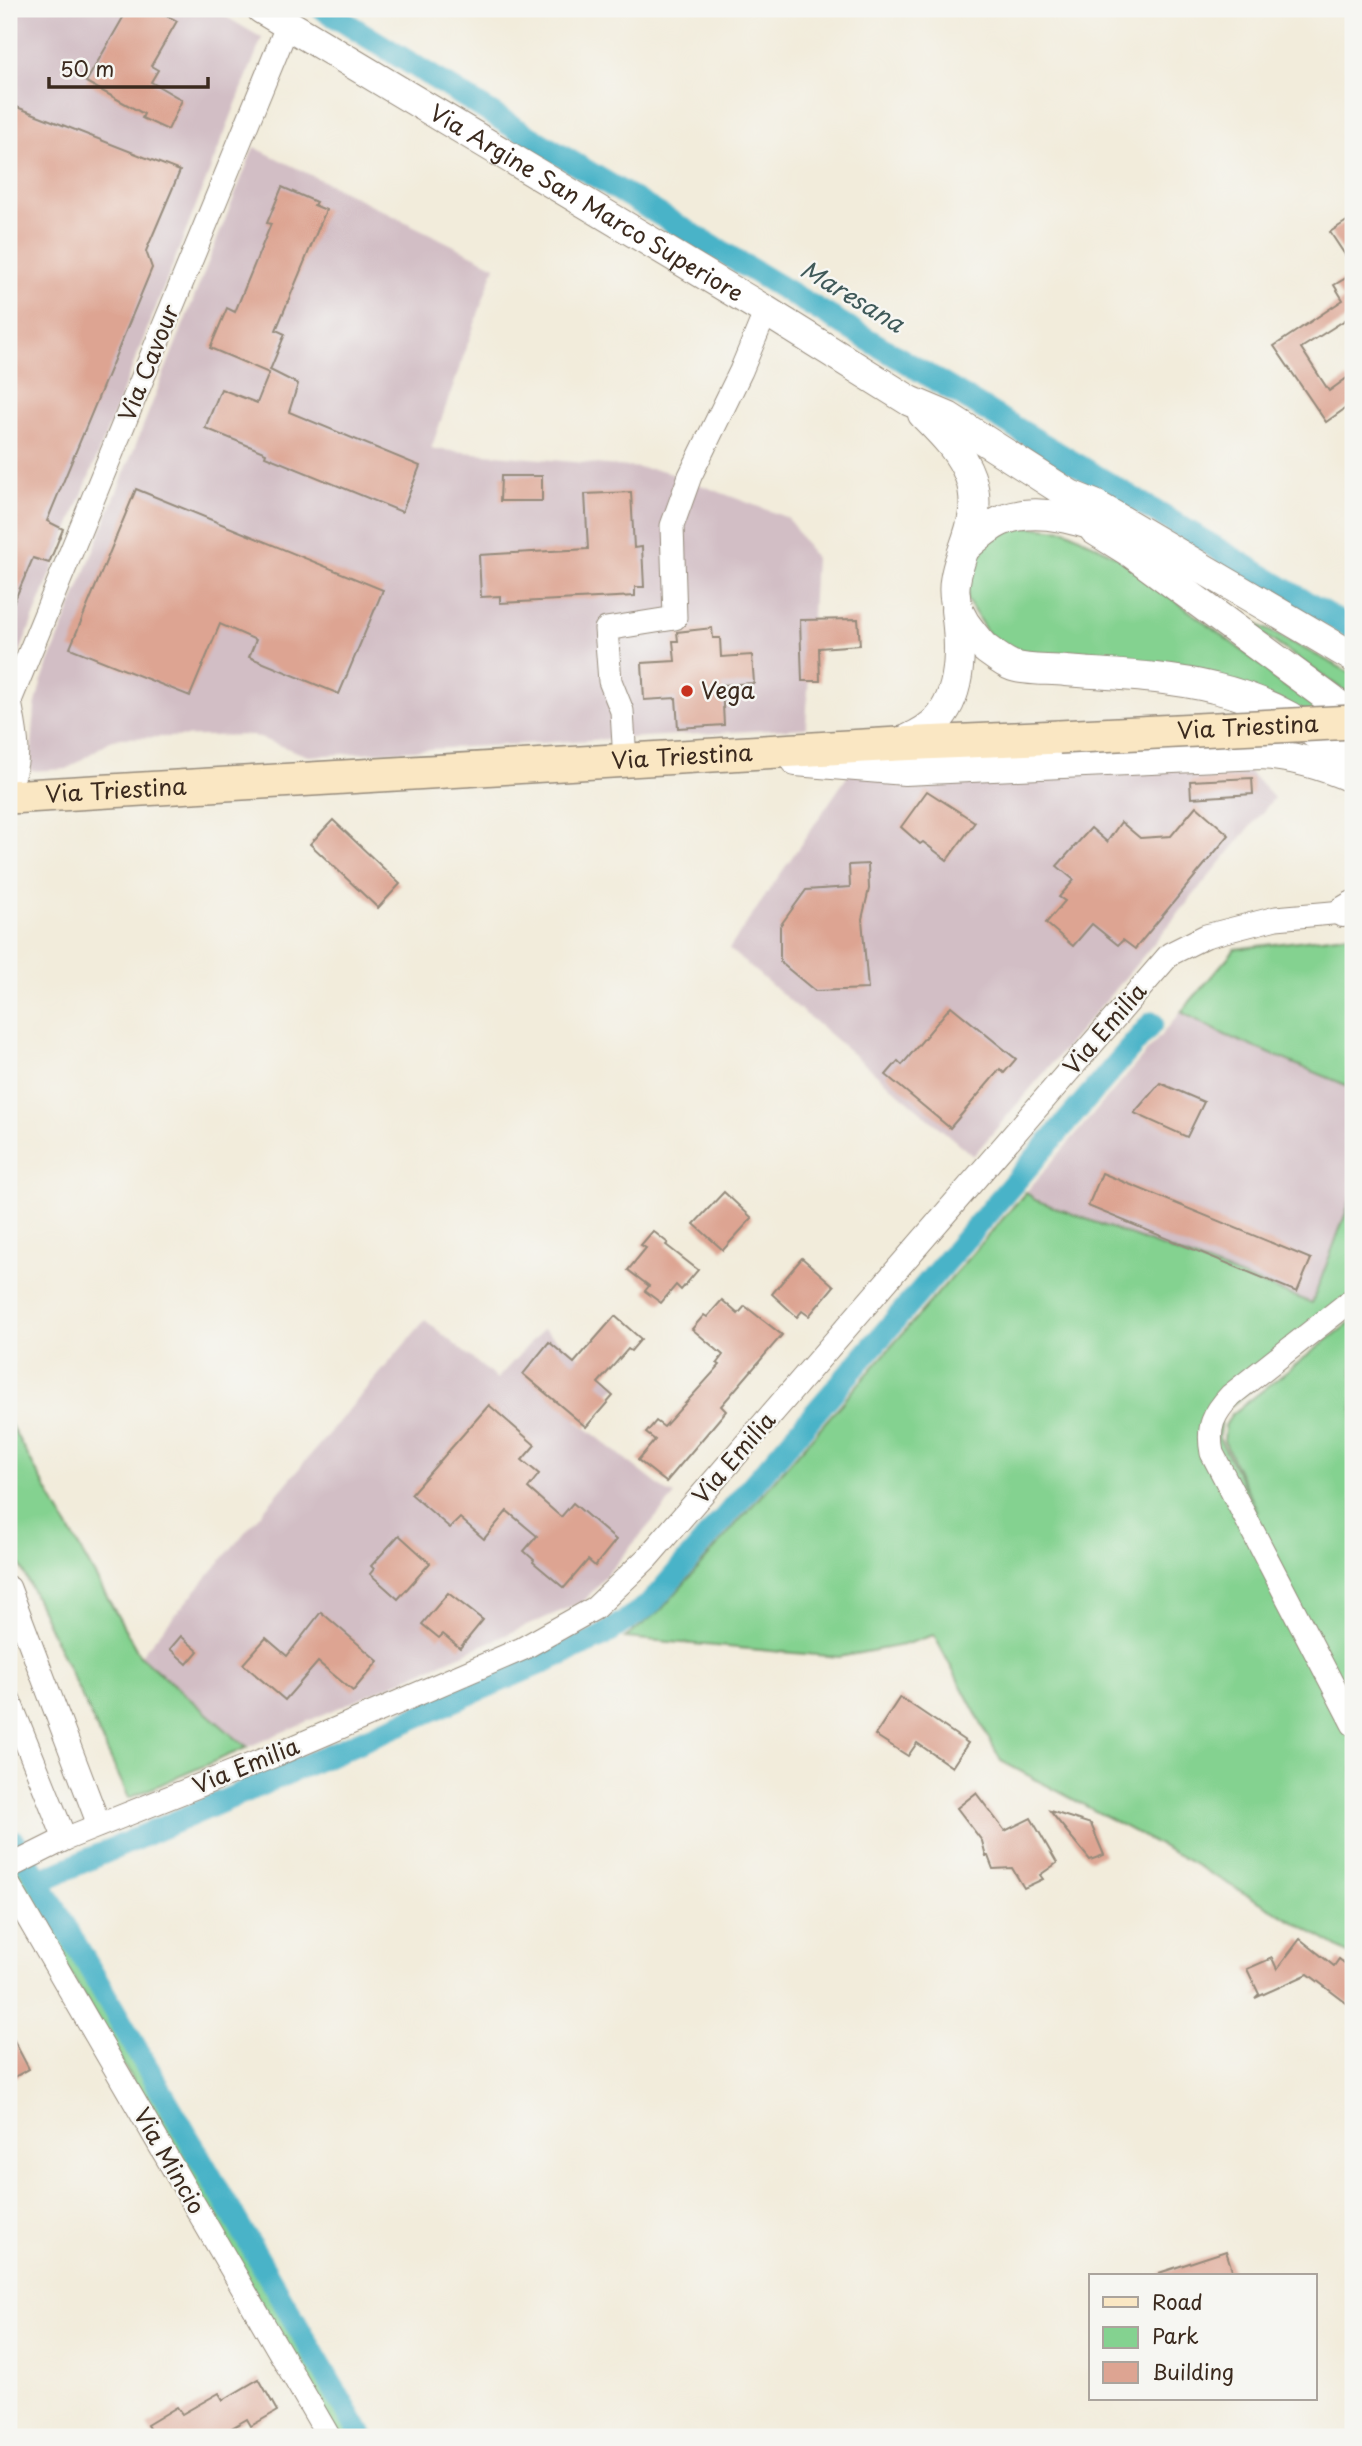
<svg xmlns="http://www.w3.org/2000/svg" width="1362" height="2446" viewBox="0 0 1362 2446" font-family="'Playpen Sans',sans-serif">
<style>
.industrial{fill:#d2bec5}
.green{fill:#84d290;stroke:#607e57;stroke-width:2}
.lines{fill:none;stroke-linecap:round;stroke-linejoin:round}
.canal{stroke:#4ab3c8;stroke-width:23}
.building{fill:#dda492}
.minor-casing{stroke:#968b7c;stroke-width:25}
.tertiary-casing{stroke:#968b7c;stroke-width:32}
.secondary-casing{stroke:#968b7c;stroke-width:36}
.minor{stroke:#fff;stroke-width:23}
.tertiary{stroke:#fff;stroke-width:30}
.secondary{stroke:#fae7c3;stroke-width:33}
.secondary-bridge-casing{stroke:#968b7c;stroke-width:36;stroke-linecap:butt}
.secondary-bridge{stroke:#fae7c3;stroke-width:33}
.poi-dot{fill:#c8321e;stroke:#f6f6f2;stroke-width:2.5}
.labels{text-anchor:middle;stroke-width:5;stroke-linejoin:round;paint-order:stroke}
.street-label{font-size:23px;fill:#3b2a1e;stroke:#f6f6f2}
.poi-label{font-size:23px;fill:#3b2a1e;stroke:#f6f6f2;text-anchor:start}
.water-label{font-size:24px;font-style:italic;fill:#405a5a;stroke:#f6f6f2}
</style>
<rect width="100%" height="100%" fill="#f6f6f2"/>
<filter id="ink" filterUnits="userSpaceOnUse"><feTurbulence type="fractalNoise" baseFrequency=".0143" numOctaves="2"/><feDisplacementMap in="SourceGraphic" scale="14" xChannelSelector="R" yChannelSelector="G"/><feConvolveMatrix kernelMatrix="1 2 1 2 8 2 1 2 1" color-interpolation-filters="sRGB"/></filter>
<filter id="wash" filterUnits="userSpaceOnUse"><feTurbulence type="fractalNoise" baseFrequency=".00686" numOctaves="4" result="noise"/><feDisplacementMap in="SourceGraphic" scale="28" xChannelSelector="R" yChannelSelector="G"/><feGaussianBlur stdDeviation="1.57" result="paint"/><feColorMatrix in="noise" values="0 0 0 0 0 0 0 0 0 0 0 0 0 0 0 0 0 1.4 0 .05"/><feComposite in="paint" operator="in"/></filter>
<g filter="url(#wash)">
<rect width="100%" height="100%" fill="#f2ecdb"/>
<g class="industrial">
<polygon points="9,9 213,9 262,38 9,680"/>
<polygon points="254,147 495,266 431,449 661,470 788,518 815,558 806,728 308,756 252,735 120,738 110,741 67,769 30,771 35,707 41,683"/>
<polygon points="1229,750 1274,798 1130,972 973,1156 729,949 851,771"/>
<polygon points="1181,1012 1225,1035 1353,1088 1353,1194 1312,1303 1035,1200 1026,1192"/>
<polygon points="425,1320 497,1379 543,1329 618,1385 577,1421 667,1492 675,1495 584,1601 248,1747 239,1741 140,1656"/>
</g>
<g class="green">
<polygon points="1016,526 1066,530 1116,556 1268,670 1272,678 1310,702 1353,733 1353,744 1305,711 998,650 967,600 968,572 988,539"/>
<polygon points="1224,607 1353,674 1353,697"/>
<polygon points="1353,934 1353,1088 1225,1035 1181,1012 1235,949"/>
<polygon points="1026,1192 1035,1200 1312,1303 1353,1194 1353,1314 1221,1413 1219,1438 1258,1512 1224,1441 1225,1426 1231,1415 1353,1320 1353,1956 1178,1855 1001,1761 934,1635 903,1645 839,1657 625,1638 662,1609"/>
<polygon points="9,1422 140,1656 239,1741 248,1747 129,1798 9,1541"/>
<polygon points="19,1861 56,1925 354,2437 338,2437 23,1891 13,1864"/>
</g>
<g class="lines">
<g class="canal">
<polyline points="323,9 515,128 1353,630"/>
<polyline points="9,1843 14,1841 39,1881 362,2437"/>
<polyline points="39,1881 601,1637 649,1605 1152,1023"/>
</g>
</g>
<g id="blocks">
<g class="building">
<polygon points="128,9 154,9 177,21 151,66 158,70 151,82 182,100 168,130 142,118 144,114 86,82"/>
<polygon points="9,104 180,171 146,251 152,268 47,521 63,529 49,563 33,558 9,613"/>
<polygon points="282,187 316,202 314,205 326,210 276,330 285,334 270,370 298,384 289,412 420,466 402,512 265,456 266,453 205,428 221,389 257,403 269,373 210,348 227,308 235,312 271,224 267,223"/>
<polygon points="1353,217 1353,267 1330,232"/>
<polygon points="1353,274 1353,315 1301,348 1329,391 1347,378 1353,387 1353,403 1326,422 1274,346 1343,300 1334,285"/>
<polygon points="501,476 542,476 542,501 500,501"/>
<polygon points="136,489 383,590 339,694 249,657 256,640 220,624 190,696 70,648"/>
<polygon points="631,492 634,548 642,547 644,587 635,587 635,596 500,603 500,596 481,597 479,555 588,549 585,494"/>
<polygon points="858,619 860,645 819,648 820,681 802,681 800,620"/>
<polygon points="712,628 713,638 720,638 721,657 752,655 754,683 722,685 724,725 678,728 676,698 644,700 642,663 675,661 673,641 678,641 677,632"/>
<polygon points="1252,778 1253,794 1191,798 1190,781"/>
<polygon points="927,791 975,822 947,860 923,842 920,844 901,827"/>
<polygon points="1196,806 1229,835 1135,949 1123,940 1118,945 1092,924 1073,946 1046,923 1065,901 1059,897 1074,880 1057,866 1091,828 1107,842 1121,822 1140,838 1171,836"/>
<polygon points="333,820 400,884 378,908 310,844"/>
<polygon points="868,864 869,889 862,919 868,989 815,991 780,962 780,926 806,890 850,887 849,865"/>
<polygon points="951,1006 1016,1059 1004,1073 1000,1069 950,1128 886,1075 898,1061 902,1065"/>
<polygon points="1160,1083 1204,1102 1187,1137 1134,1113"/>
<polygon points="1102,1173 1311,1259 1297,1292 1088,1206"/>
<polygon points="724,1192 752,1218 723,1250 694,1224"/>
<polygon points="653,1231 668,1243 666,1245 698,1270 681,1290 676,1285 661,1303 645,1291 649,1286 628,1270 646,1248 641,1245"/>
<polygon points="802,1258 834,1286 809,1316 802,1311 797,1317 772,1294"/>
<polygon points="722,1300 738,1314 745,1306 782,1335 721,1406 726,1411 666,1482 638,1460 655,1440 646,1433 656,1421 664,1427 720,1365 717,1363 723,1355 692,1329 704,1315 707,1317"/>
<polygon points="615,1316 641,1339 631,1351 628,1349 598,1383 613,1396 586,1427 523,1374 549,1342 574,1363"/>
<polygon points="489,1405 535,1445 522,1460 539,1474 528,1488 561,1517 573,1503 616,1540 595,1566 588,1560 564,1588 533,1562 534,1560 524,1551 537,1536 507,1511 484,1539 460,1518 450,1528 411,1494"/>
<polygon points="399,1535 430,1563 398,1599 370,1574 374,1569 371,1566"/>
<polygon points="448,1593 483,1620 460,1648 443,1634 439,1638 422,1624"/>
<polygon points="321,1612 378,1661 353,1691 318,1662 285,1700 243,1664 266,1638 287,1656"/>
<polygon points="181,1636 198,1651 187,1664 170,1649"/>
<polygon points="900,1697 968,1743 952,1767 917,1743 908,1756 875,1735"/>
<polygon points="976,1793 1005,1831 1031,1818 1057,1863 1040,1875 1043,1879 1024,1888 1012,1868 993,1869 988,1856 986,1856 982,1841 957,1808"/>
<polygon points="1050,1811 1091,1824 1104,1855 1090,1860"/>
<polygon points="1300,1939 1334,1966 1339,1959 1353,1970 1353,2008 1308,1974 1255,1998 1259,1994 1247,1969 1272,1958 1277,1969"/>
<polygon points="9,2031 29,2069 9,2080"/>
<polygon points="1226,2251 1234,2276 1160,2276 1159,2273"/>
<polygon points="259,2379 277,2411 251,2426 247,2419 216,2437 154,2437 147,2425 177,2407 182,2414 219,2393 223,2400"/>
</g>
</g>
</g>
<g filter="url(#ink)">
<use href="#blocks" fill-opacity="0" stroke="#968b7c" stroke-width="2"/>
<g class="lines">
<defs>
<g id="minor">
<polyline points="9,703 288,24"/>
<polyline points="625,761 622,711 610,681 606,629 675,618 672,526 690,476 741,371 766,311"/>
<path d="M9 784C23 758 15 729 10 702"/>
<path d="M1353 1299 1231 1395C1213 1414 1207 1427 1212 1453L1353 1724"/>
<polyline points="9,1588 99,1825"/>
<polyline points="9,1700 65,1839"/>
<polyline points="9,1867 65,1839 278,1754 522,1649 595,1608 647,1558 1170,954 1206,936 1276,918 1343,912"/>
<polyline points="9,1885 329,2437"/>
</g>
<g id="tertiary">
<path id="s1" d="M262 9 766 311 910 401 948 417 1070 495 1095 505 1353 657"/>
<path d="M923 414C941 432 961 451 970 477 992 538 924 577 972 633 976 638 980 644 986 649 993 654 1004 663 1013 666 1028 671 1050 669 1066 671 1115 675 1166 676 1214 688 1272 701 1308 726 1353 762"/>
<polyline points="1095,530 1132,553 1353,716"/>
<path d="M966 547C977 537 988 527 1001 521 1037 505 1084 521 1118 534"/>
<path d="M898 744C910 739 922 734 932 725 963 699 961 646 956 610"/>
<path d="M796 761 905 770 1261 754C1294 756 1323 765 1353 778"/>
<polyline points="1343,912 1353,906"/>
</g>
<g id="secondary">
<path id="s2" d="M9 797 898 744 1059 737"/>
</g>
</defs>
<use href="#minor" class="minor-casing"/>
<use href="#tertiary" class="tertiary-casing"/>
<use href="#secondary" class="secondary-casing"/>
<use href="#minor" class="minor"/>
<use href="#tertiary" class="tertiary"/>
<use href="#secondary" class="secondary"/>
<defs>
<g id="secondary-bridge">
<path id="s3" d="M1059 737 1353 722"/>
</g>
</defs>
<use href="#secondary-bridge" class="secondary-bridge-casing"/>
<use href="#secondary-bridge" class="secondary-bridge"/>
</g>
</g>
<circle class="poi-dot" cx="687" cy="691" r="7"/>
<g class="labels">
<g class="street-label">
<text dy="8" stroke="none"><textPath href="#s1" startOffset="378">Via Argine San Marco Superiore</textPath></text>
<text transform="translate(149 363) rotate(-68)" y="8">Via Cavour</text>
<text dy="8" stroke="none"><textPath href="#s3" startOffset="189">Via Triestina</textPath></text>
<text dy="8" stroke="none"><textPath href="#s2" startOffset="674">Via Triestina</textPath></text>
<text dy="8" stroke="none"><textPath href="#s2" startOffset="107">Via Triestina</textPath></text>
<text transform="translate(1105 1029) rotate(-49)" y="8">Via Emilia</text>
<text transform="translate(734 1458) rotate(-49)" y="8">Via Emilia</text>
<text transform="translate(246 1766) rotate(-22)" y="8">Via Emilia</text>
<text transform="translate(169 2161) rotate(60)" y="8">Via Mincio</text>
</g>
<g class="poi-label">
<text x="701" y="699">Vega</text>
</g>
<g class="water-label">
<text transform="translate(852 297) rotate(31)" y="8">Maresana</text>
</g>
</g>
<rect width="1362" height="2446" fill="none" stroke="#f6f6f2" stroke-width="35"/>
<rect x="1089" y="2274" width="228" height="126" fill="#f6f6f2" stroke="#aba49d" stroke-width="2"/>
<rect x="1103" y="2297" width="35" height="10" fill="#fae7c3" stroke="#aba49d" stroke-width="2"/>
<text x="1152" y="2310" font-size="21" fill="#3b2a1e">Road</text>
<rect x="1103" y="2327" width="35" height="21" fill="#84d290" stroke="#aba49d" stroke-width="2"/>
<text x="1152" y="2344" font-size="21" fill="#3b2a1e">Park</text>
<rect x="1103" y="2362" width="35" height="21" fill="#dda492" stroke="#aba49d" stroke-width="2"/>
<text x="1152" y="2380" font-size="21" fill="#3b2a1e">Building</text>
<path d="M49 77v10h159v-10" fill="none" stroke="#3b2a1e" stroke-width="3.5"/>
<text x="60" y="77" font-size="21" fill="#3b2a1e" stroke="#f6f6f2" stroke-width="5" paint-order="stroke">50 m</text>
</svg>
